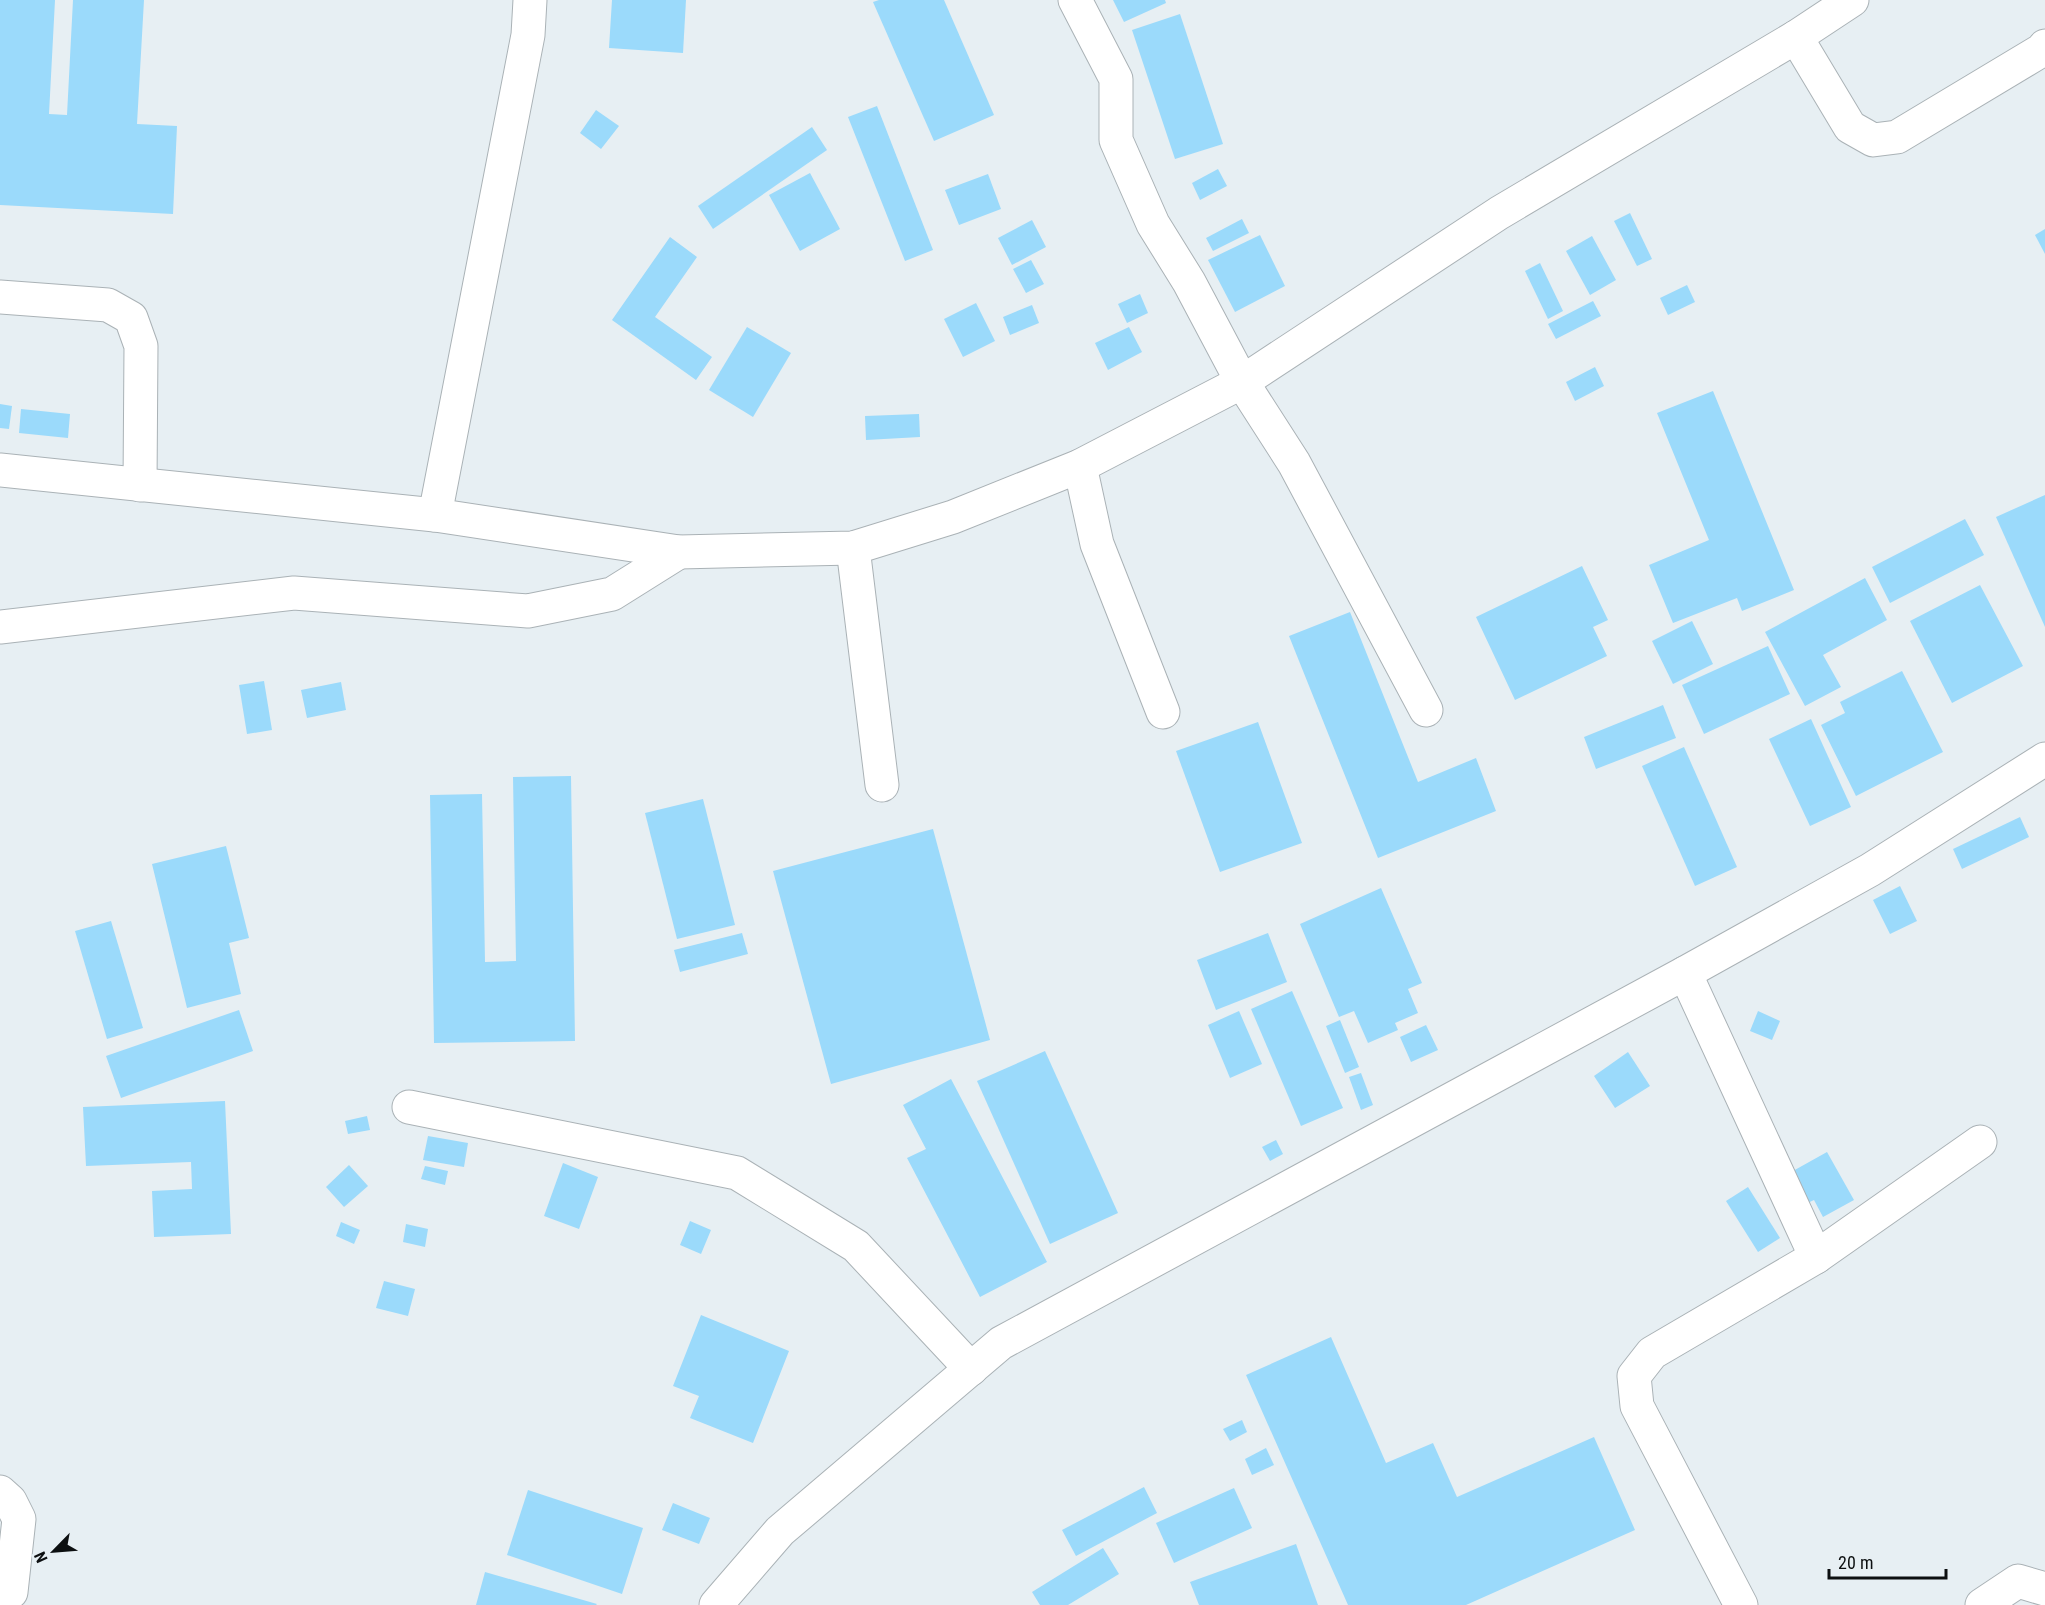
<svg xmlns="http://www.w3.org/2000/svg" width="2045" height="1605" viewBox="0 0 2045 1605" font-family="'Roboto Condensed',sans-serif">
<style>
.building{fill:#9bdafb}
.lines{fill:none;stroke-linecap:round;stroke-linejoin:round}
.minor-casing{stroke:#aab2b6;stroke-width:35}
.minor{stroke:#fff;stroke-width:33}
</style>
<rect width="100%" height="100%" fill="#e7eff3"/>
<g class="building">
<polygon points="0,0 55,0 49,114 67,115 73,0 144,0 137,124 177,126 173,214 0,205"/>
<polygon points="612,0 686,0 683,53 609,48"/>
<polygon points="879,0 944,0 994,115 934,141 873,2"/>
<polygon points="1113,0 1165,0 1166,3 1124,22"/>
<polygon points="1180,14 1223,144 1175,159 1132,30"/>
<polygon points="877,106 933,250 905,261 848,117"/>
<polygon points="596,110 619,126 601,149 580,133"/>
<polygon points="812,127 827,150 713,229 698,206"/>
<polygon points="1218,169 1227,186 1200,200 1192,183"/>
<polygon points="810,173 840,229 800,251 769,195"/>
<polygon points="988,174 1001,209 959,225 945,190"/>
<polygon points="1630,213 1652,259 1637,266 1614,221"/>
<polygon points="1242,219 1249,233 1213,251 1206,238"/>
<polygon points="1032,220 1046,247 1012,265 998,238"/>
<polygon points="2045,229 2045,254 2035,235"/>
<polygon points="1260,235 1285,286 1235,312 1208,260"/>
<polygon points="1592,236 1616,280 1590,295 1566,251"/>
<polygon points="670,237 697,257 655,317 712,357 696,380 612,320"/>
<polygon points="1031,260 1044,284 1026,293 1013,269"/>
<polygon points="1540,263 1563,311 1548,319 1525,271"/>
<polygon points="1687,285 1695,302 1668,315 1660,298"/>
<polygon points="1140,294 1148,313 1127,323 1118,304"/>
<polygon points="1593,301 1601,316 1556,339 1548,324"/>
<polygon points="976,303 995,341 963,357 944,319"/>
<polygon points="1032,305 1039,323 1010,335 1003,317"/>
<polygon points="747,327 791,353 753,417 709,390"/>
<polygon points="1129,327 1142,352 1108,370 1095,343"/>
<polygon points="1595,367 1604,386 1575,401 1566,382"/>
<polygon points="1713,391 1794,590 1742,611 1737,598 1673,623 1649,565 1709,540 1657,413"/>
<polygon points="0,404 12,406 9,429 0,428"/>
<polygon points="21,409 70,414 68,438 19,433"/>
<polygon points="919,414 920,437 866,440 865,416"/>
<polygon points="2045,495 2045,627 1996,517"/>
<polygon points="1965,519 1984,555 1890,603 1872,567"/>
<polygon points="1582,566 1608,620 1593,627 1607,656 1515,700 1476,617"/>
<polygon points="1865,578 1887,620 1823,655 1841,687 1805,706 1765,632"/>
<polygon points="1980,585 2023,666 1952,703 1910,621"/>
<polygon points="1350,612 1418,782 1476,758 1496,811 1378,858 1289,636"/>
<polygon points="1692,621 1713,664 1673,684 1652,641"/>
<polygon points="1768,646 1790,694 1704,734 1682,685"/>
<polygon points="1902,671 1943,752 1856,796 1821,725 1845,713 1840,702"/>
<polygon points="264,681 272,730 247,734 239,685"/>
<polygon points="341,682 346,710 307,718 301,690"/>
<polygon points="1663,705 1676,738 1596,769 1584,737"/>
<polygon points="1811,719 1851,807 1810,826 1769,739"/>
<polygon points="1258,722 1302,843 1220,872 1176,751"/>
<polygon points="1684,747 1737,867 1695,886 1642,766"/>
<polygon points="571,776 575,1041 434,1043 430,795 482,794 485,962 516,961 513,777"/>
<polygon points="703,799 735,925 677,939 645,813"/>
<polygon points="2020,817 2029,837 1962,869 1953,849"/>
<polygon points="933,829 990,1040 831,1084 773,871"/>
<polygon points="226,846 249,938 229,943 241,994 187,1008 152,864"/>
<polygon points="1900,886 1917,921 1890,934 1873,900"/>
<polygon points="1381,888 1422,983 1408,989 1418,1013 1395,1023 1398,1030 1368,1043 1354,1011 1339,1017 1300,924"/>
<polygon points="111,921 143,1028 107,1039 75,931"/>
<polygon points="742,933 748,954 680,972 674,950"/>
<polygon points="1268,933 1287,982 1216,1010 1197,960"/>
<polygon points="1292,991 1343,1108 1301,1126 1251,1009"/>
<polygon points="239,1010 253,1051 121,1098 106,1056"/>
<polygon points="1239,1011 1262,1064 1230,1078 1208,1025"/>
<polygon points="1758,1011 1780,1021 1772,1040 1750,1031"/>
<polygon points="1340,1020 1359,1067 1345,1073 1326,1026"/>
<polygon points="1426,1025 1438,1050 1411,1062 1400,1037"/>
<polygon points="1045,1051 1118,1213 1050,1244 977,1081"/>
<polygon points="1628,1052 1650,1086 1615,1108 1594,1076"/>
<polygon points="1361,1073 1373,1105 1361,1110 1349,1077"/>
<polygon points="951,1079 1047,1262 980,1297 907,1158 926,1149 903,1105"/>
<polygon points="225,1101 231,1234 154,1237 152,1191 192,1189 191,1162 86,1166 83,1107"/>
<polygon points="367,1116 370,1130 348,1134 345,1121"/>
<polygon points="428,1136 468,1143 464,1167 423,1160"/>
<polygon points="1276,1140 1283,1154 1270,1161 1262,1147"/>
<polygon points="1827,1152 1854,1200 1823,1217 1814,1200 1801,1206 1784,1176"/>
<polygon points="563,1163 598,1177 579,1229 544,1216"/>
<polygon points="349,1165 368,1186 344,1207 326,1187"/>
<polygon points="425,1166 448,1171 445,1185 421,1179"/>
<polygon points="1748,1187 1780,1238 1758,1252 1726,1201"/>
<polygon points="690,1221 711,1230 701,1254 680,1245"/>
<polygon points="341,1222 360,1230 354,1244 336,1236"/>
<polygon points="406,1224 428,1229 425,1247 403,1242"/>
<polygon points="384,1281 415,1289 408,1316 376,1308"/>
<polygon points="701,1315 789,1351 753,1443 690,1418 699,1396 673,1386"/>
<polygon points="1331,1337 1386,1463 1433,1443 1457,1497 1594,1437 1635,1530 1466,1605 1348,1605 1246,1375"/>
<polygon points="1242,1420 1247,1432 1230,1441 1223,1429"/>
<polygon points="1266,1448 1274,1465 1252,1475 1245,1459"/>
<polygon points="1144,1487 1157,1513 1076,1556 1062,1530"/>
<polygon points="1234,1488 1252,1528 1174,1563 1156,1523"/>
<polygon points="528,1490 643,1528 622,1594 507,1555"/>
<polygon points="673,1503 710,1518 699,1544 662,1530"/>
<polygon points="1296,1544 1318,1605 1199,1605 1190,1582"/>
<polygon points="1103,1548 1119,1574 1068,1605 1040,1605 1032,1592"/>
<polygon points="485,1572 597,1604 596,1605 476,1605"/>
</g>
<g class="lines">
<defs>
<g id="minor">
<polyline points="1075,0 1116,79 1116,140 1153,224 1189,282 1242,382 1294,463 1426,710"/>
<polyline points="1796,37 1850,127 1873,140 1897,137 2042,50 2045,46"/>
<polyline points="0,297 108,305 131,318 141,346 140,485"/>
<polyline points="1080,466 1097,544 1163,712"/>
<polyline points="0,470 435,515 679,552 853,548 953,517 1080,466 1242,382 1499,213 1796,37 1852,0"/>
<polyline points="435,515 528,35 530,0"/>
<polyline points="853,548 882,785"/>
<polyline points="0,627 294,593 528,611 612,594 679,552"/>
<polyline points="1685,973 1816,1257"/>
<polyline points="409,1107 737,1173 856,1246 971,1369"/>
<polyline points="0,1492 10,1501 19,1519 11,1592 0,1600"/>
<polyline points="716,1605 780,1531 1001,1343 1685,973 1870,870 2045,759"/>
<polyline points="1741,1605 1637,1406 1634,1376 1652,1353 1816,1257 1980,1142"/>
<polyline points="1982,1605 2018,1581 2045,1589"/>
</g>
</defs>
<use href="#minor" class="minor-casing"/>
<use href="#minor" class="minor"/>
</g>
<g transform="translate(54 1551) rotate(245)" stroke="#e7eff3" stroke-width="4.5" paint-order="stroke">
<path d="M0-4.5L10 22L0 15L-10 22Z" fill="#0c0f10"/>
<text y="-9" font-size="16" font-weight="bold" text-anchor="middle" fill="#0c0f10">N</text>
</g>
<path d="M1829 1569v9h117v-9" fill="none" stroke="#0c0f10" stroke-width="3"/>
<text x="1838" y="1569" font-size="18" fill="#0c0f10" stroke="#e7eff3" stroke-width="4.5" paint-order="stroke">20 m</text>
</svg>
